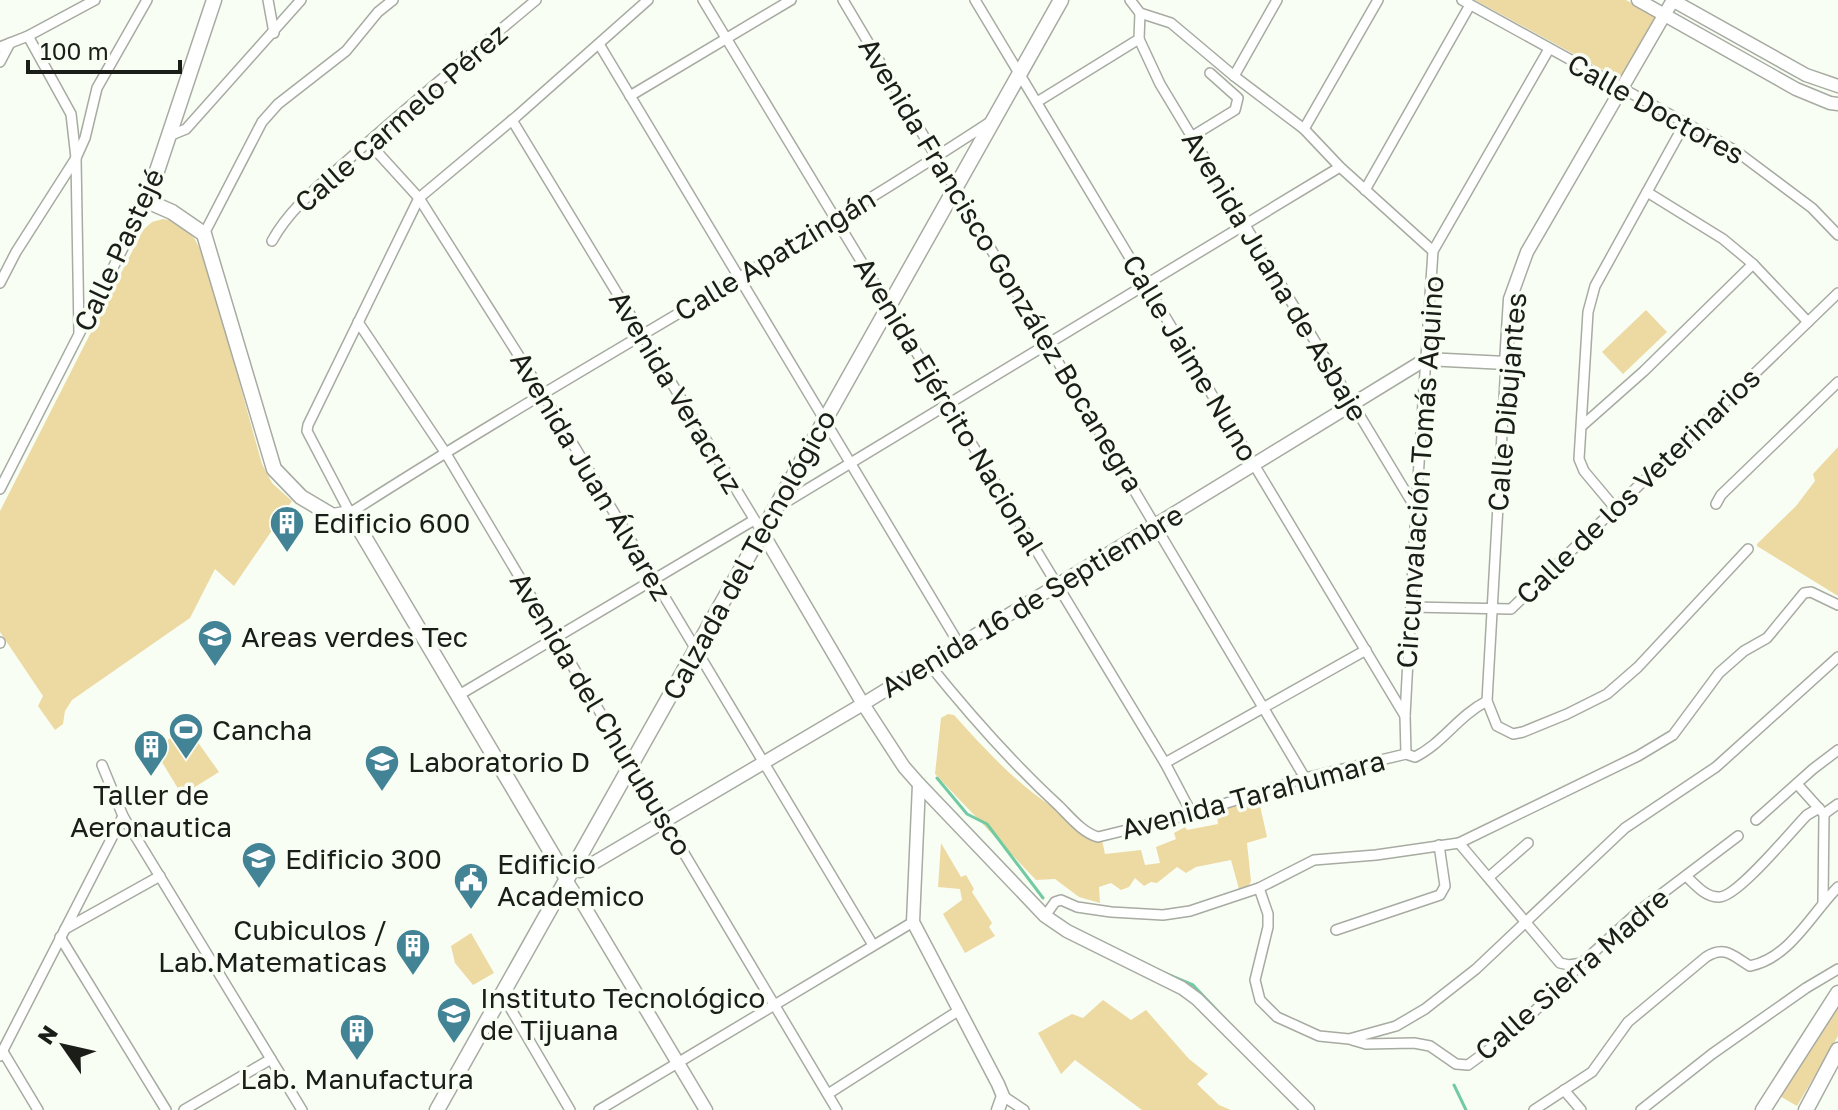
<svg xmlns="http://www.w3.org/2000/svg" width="1838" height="1110" viewBox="0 0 1838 1110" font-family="'Golos Text',sans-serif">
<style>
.green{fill:#edd9a2}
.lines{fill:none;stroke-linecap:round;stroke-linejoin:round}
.stream{stroke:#72caa2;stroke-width:3}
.minor-casing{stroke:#a7aba2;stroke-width:12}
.tertiary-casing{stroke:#a7aba2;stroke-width:15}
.secondary-casing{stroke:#a7aba2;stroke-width:17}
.primary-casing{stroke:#a7aba2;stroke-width:17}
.minor{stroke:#fff;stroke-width:9}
.tertiary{stroke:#fff;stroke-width:12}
.secondary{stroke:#fff;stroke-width:14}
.primary{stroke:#fff;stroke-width:14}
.labels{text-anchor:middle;stroke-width:7;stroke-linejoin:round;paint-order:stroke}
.street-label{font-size:28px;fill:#1b1d19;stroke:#f9fef4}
.poi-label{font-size:28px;fill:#1b1d19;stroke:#f9fef4;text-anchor:start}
</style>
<rect width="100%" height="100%" fill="#f9fef4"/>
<g class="green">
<polygon points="1475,0 1626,0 1658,18 1623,81"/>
<path d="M163 219C190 222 198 243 207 266L262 464 272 483 292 501 234 586 215 569 190 618 72 700 65 711 63 724 55 730 38 706 43 696 0 632V511L143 230 152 222Z"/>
<polygon points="1646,310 1667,332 1623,374 1602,352"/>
<polygon points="1838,447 1838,596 1757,546 1757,544 1796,506 1815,481 1813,474"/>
<path d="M948 714 954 715C982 746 1010 777 1044 801 1062 814 1080 821 1096 836L1101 835 1105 854 1141 850 1145 865 1160 863 1156 847 1176 839 1174 833 1185 827 1187 830 1218 824 1216 809 1258 797 1267 837 1247 843 1251 881 1248 888 1239 889 1231 860 1196 867 1186 873 1177 867 1157 883 1151 882 1144 886 1135 878 1129 887 1121 890 1111 883 1099 887 1100 903 1079 897 1055 879 1036 880 935 774 941 718Z"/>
<polygon points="187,727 219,772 182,795 154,749"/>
<polygon points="941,843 961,877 966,875 974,889 972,892 992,923 989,927 995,936 965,953 943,914 962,900 960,889 938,887"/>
<polygon points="471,933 494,973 473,985 455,963 451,946"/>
<polygon points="1103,1000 1131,1020 1146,1010 1189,1059 1208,1074 1197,1084 1219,1105 1231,1110 1142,1110 1075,1060 1061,1074 1038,1033 1072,1014 1083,1018"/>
<polygon points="1838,1001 1838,1036 1797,1106 1778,1095"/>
</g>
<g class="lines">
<g class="stream">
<polyline points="937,778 967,814 987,824 1043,898"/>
<polyline points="1162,972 1193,985 1228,1022"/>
<polyline points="1454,1085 1466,1110"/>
</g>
<defs>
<g id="minor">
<polyline points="268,0 274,33"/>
<path d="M648 0 517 116 419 198 308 425 307 431 350 513C560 378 781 259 990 122"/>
<polyline points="703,0 1165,763 1192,814"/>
<polyline points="843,0 1305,778"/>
<polyline points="975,0 1405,716"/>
<polyline points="1130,0 1140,13 1171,23 1234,76 1304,129 1340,167 1433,251"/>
<polyline points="1462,0 1736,151 1812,208 1838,235"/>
<polyline points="28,36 71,114 76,158 79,333"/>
<polyline points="1139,39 1160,84 1416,509"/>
<polyline points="599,44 959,644"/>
<polyline points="0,47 28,36 95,0"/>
<polyline points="0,62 10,43"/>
<polyline points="1234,76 1277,0"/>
<polyline points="630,96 791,0"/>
<polyline points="1037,102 1139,39 1140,13"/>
<polyline points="512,120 762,532"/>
<polyline points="1304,129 1378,0"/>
<polyline points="169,136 186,129 301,0"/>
<polyline points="1191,137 1235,110 1238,98 1210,73"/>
<polyline points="368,142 419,198 543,394 873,945"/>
<polyline points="1365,190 1470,5"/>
<polyline points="1647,192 1723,239 1753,264 1808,322"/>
<polyline points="204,234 262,122 278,104 346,51 378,12 393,0"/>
<path d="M272 241C290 208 320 185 348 160 409 105 473 53 536 0"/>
<polyline points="0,283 16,252 76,158 85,138 97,88 147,0"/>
<polyline points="358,322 445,452 837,1110"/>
<polyline points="1506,363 1487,701 1497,726 1513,734 1523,732 1567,714 1607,694 1638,667 1748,549"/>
<polyline points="1583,425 1644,371 1753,264"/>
<polyline points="0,489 147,201"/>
<polyline points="1716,504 1721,495 1838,382"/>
<polyline points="778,507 1340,167"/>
<polyline points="1615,508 1584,471 1579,459 1588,312 1595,286 1685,123"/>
<polyline points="1411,607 1511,609 1838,293"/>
<polyline points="0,642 0,643"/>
<path d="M928 663C969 714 1011 762 1059 806 1070 817 1083 833 1098 837L1192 814 1305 778 1406 754 1415 757C1442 744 1458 716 1487 701"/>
<polyline points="459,695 754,520"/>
<polyline points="1406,754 1405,716 1416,509 1433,251 1549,49"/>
<polyline points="1165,763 1366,650"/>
<polyline points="102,765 123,816 302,1110"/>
<polyline points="1797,784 1824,814 1823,902"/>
<polyline points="1824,814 1838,804"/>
<polyline points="1756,820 1813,769 1838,750"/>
<polyline points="1459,843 1560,963 1569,965 1582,963"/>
<polyline points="570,877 567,879 580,899"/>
<polyline points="1489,877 1528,843"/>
<path d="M1687 877C1696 885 1705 897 1719 897 1737 898 1792 830 1807 815L1819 808"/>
<polyline points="1259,888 1268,914 1268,927 1255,980 1260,1000 1277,1017 1319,1036 1349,1039 1396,1026 1425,1009 1476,969 1625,828 1716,767 1838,657"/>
<polyline points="1045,916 1055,902 1061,900 1077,907 1111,912 1163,915 1190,911 1259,888 1314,860 1376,855 1459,843 1638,756 1673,735 1719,673 1744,651 1767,638 1804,593 1811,592 1838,605"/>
<polyline points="65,929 160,876"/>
<polyline points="1336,930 1440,895 1445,886 1439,845"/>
<polyline points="60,937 166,1110"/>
<polyline points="502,994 570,1110"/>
<polyline points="1352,1040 1366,1044 1414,1043 1430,1046 1456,1064 1468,1065 1517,1029 1582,963 1639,911 1738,836"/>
<polyline points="2,1050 38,1110"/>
<polyline points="0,1056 123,816"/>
<polyline points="1564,1090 1581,1110"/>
<polyline points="828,1094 958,1011"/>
<polyline points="1003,1096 1024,1110"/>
<polyline points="184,1110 271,1059"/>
<polyline points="599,1110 913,922"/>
<path d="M1534 1110 1592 1072 1628 1022 1706 957C1725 945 1733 956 1750 966 1790 958 1811 914 1838 887"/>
<polyline points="1641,1110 1712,1054 1806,988 1838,969"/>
</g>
<g id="tertiary">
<polyline points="1638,0 1796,89 1830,103 1838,104"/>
<polyline points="1672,0 1806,75 1838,86"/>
<polyline points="762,532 863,704 904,767 919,784 1045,916 1067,931 1182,988 1197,999 1308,1110"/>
<polyline points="919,784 913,922 998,1084 1003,1096 998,1110"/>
<polyline points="580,871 863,704 1426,359 1506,363 1510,299 1527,252 1673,0"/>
<polyline points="580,899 706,1110"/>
</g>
<polyline id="secondary" points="214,0 147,201 172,212 204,234 274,469 301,497 333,516 350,513 567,879"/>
<g id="primary">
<polyline points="437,1110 1061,0"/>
<polyline points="1763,1110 1838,993"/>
<polyline points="1806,1110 1838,1050"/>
</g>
</defs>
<use href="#minor" class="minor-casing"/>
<use href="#tertiary" class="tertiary-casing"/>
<use href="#secondary" class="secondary-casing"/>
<use href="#primary" class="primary-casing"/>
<use href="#minor" class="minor"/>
<use href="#tertiary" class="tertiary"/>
<use href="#secondary" class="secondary"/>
<use href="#primary" class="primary"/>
</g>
<defs>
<symbol id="building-pin" viewBox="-11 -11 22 30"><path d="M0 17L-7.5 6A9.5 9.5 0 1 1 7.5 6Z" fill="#428395" stroke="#f9fef4"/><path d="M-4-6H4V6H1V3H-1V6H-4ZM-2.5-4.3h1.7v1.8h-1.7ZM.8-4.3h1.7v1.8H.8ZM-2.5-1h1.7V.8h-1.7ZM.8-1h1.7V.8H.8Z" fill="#fff"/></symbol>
<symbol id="university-pin" viewBox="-11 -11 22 30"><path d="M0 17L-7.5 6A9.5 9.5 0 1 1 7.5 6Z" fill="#428395" stroke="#f9fef4"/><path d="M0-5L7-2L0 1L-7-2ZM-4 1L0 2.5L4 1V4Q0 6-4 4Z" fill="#fff"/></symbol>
<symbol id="stadium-pin" viewBox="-11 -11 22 30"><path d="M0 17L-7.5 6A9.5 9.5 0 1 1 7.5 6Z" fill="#428395" stroke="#f9fef4"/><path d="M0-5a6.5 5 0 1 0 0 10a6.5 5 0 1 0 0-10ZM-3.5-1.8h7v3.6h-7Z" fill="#fff"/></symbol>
<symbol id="civic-pin" viewBox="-11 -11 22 30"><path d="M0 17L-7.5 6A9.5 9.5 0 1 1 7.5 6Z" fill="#428395" stroke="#f9fef4"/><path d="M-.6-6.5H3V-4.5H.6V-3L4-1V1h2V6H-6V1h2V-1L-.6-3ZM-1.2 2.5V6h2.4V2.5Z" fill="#fff"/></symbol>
</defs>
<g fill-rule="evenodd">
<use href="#building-pin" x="267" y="503" width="40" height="54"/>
<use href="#university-pin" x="195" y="617" width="40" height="54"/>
<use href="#stadium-pin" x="166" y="710" width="40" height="54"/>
<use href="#building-pin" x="131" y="727" width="40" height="54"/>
<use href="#university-pin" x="362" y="742" width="40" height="54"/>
<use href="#university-pin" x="239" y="839" width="40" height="54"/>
<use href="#civic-pin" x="451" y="860" width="40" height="54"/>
<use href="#building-pin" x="393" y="926" width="40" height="54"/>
<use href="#university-pin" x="434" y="994" width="40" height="54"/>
<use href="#building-pin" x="337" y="1011" width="40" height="54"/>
</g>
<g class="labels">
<g class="street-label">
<text transform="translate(1656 109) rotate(29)" y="10">Calle Doctores</text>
<text transform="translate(401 118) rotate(-41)" y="10">Calle Carmelo Pérez</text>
<text transform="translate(119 250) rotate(-65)" y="10">Calle Pastejé</text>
<text transform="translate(775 255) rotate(-31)" y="10">Calle Apatzingán</text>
<text transform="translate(1001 265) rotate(59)" y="10">Avenida Francisco González Bocanegra</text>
<text transform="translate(1275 276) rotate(59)" y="10">Avenida Juana de Asbaje</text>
<text transform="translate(1190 358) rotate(59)" y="10">Calle Jaime Nuno</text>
<text transform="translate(676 392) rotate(59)" y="10">Avenida Veracruz</text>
<text transform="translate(1507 402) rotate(-85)" y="10">Calle Dibujantes</text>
<text transform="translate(949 406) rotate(59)" y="10">Avenida Ejército Nacional</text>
<text transform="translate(1420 472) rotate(-86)" y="10">Circunvalación Tomás Aquino</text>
<text transform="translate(591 476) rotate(59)" y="10">Avenida Juan Álvarez</text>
<text transform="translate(1638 486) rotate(-44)" y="10">Calle de los Veterinarios</text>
<text transform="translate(749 555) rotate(-61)" y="10">Calzada del Tecnológico</text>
<text transform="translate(1032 601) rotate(-31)" y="10">Avenida 16 de Septiembre</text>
<text transform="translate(601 714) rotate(59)" y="10">Avenida del Churubusco</text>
<text transform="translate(1253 795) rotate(-15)" y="10">Avenida Tarahumara</text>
<text transform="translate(1572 974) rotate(-41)" y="10">Calle Sierra Madre</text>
</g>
<g class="poi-label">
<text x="313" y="533">Edificio 600</text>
<text x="241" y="647">Areas verdes Tec</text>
<text x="212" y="740">Cancha</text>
<text x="408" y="772">Laboratorio D</text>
<text x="151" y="805" text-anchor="middle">Taller de<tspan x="151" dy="32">Aeronautica</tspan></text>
<text x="285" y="869">Edificio 300</text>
<text x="497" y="874">Edificio<tspan x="497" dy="32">Academico</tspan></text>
<text x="387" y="940" text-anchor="end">Cubiculos /<tspan x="387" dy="32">Lab.Matematicas</tspan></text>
<text x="480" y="1008">Instituto Tecnológico<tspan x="480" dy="32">de Tijuana</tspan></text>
<text x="357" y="1089" text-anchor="middle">Lab. Manufactura</text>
</g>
</g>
<g transform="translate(64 1046) rotate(304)" stroke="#f9fef4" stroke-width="6" paint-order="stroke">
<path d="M0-6L14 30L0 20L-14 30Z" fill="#1b1d19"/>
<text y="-12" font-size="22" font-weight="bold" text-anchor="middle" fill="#1b1d19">N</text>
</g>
<path d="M28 60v12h152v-12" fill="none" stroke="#1b1d19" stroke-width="4"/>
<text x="40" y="60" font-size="24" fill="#1b1d19" stroke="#f9fef4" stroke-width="6" paint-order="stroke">100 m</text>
</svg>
